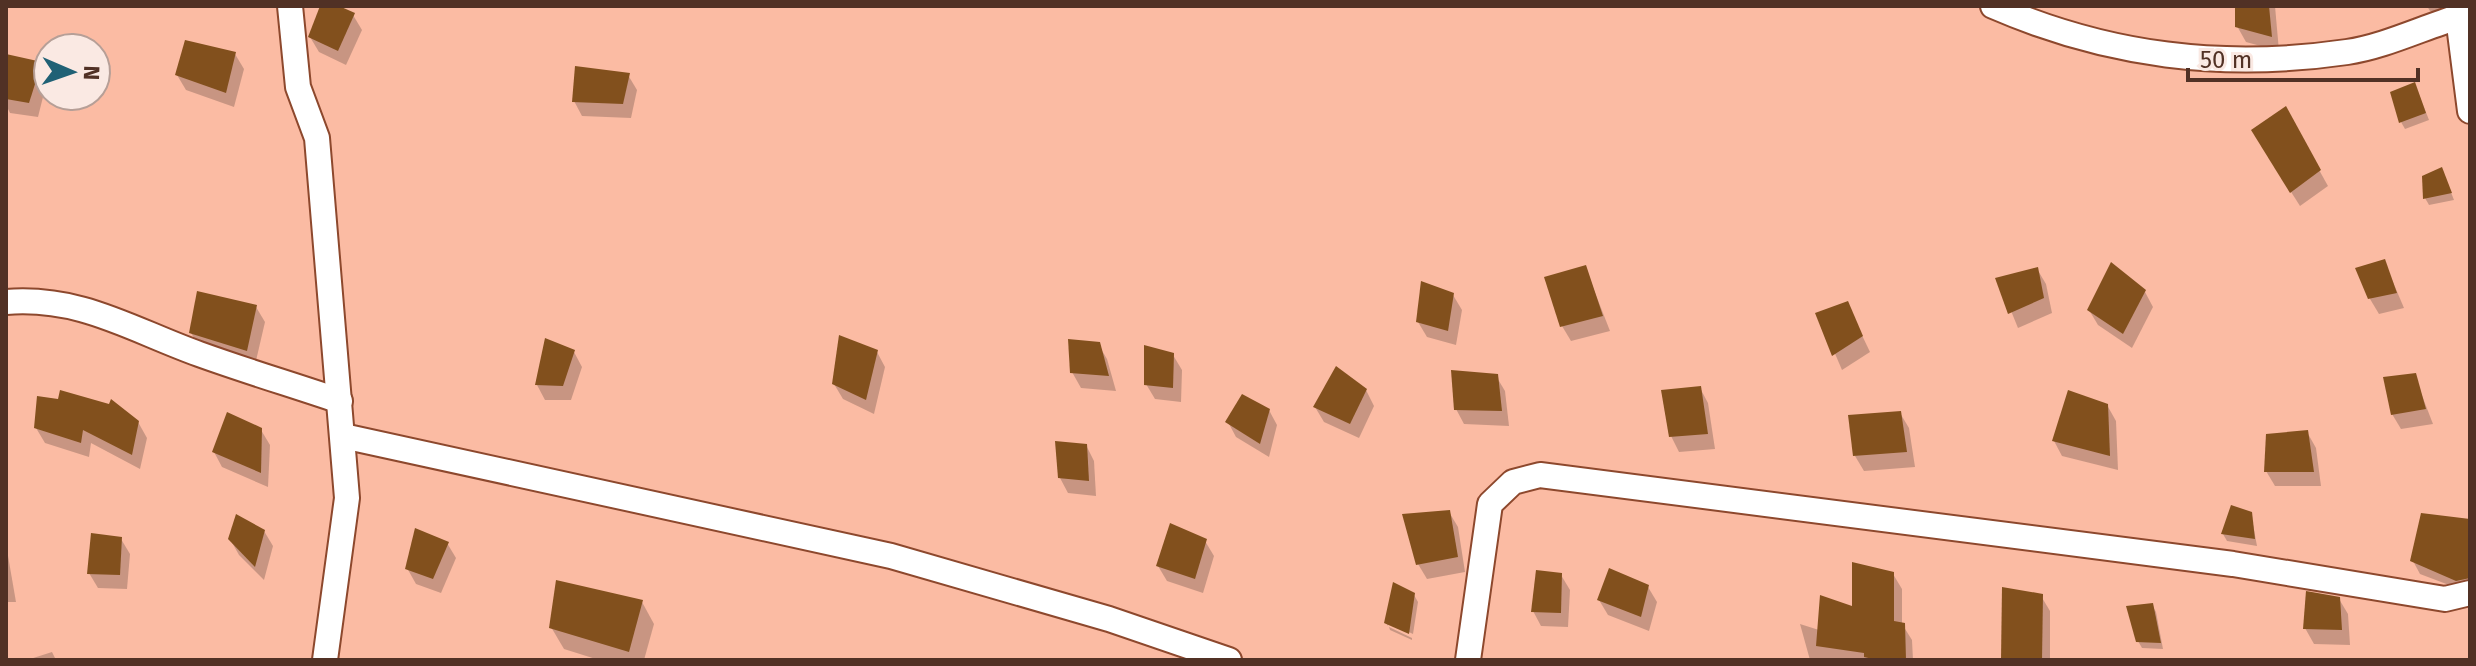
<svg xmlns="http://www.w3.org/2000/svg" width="2476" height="666" viewBox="0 0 2476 666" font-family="'Fira Sans',sans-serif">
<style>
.shadow{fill:#0003}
.building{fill:#82501d}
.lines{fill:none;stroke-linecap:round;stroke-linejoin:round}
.street-casing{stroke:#8d482d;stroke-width:28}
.street{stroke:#fff;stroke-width:24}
</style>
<rect width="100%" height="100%" fill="#fbbba3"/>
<g class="shadow">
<polygon points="322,6 335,6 353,15 362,30 346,65 319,52 310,37"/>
<polygon points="2237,6 2275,6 2279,51 2246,42 2237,26"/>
<polygon points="2427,6 2462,6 2460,16 2430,11"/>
<polygon points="235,54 244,69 234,107 186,90 177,75"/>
<polygon points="6,56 40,63 48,77 38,117 10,113 6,105"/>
<polygon points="628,75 637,90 631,118 582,116 574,101"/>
<polygon points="2418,92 2429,120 2405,129 2401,122"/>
<polygon points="2285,109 2328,186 2300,206 2262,146"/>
<polygon points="2445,177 2454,200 2429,205 2425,198"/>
<polygon points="2384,261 2404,308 2379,314 2370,299"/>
<polygon points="1585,267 1610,331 1571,341 1562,326"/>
<polygon points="2037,269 2046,284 2052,313 2018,328 1998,279"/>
<polygon points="2145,292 2153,307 2132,348 2098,325 2089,310"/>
<polygon points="1453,295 1462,310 1456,345 1427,337 1418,322"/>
<polygon points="1847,304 1870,352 1842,370 1818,314"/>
<polygon points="256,307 265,322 255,365 200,348 191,333"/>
<polygon points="1098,344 1107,359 1116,391 1081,388 1072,372"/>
<polygon points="574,352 582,367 571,400 545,400 537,385"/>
<polygon points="877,352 885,367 874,414 843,399 834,384"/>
<polygon points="1173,355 1182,370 1181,402 1155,399 1146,384"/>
<polygon points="2414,375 2433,424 2401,429 2392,414"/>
<polygon points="1496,376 1505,391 1509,426 1464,424 1456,409"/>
<polygon points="1700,388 1708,403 1715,449 1679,452 1671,436"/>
<polygon points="1366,390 1374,406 1359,438 1324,422 1315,407"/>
<polygon points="2107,405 2116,421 2118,470 2062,456 2054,441"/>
<polygon points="1269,410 1277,425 1269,457 1236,437 1228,422"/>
<polygon points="1900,413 1909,428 1915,467 1864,471 1855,456"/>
<polygon points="138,422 147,438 140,469 91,443 89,457 45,443 36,428"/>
<polygon points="261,430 270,445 268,487 222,467 214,452"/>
<polygon points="2307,432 2316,448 2321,486 2275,486 2266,471"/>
<polygon points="1086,445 1094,461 1096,496 1068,493 1060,478"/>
<polygon points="1449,512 1458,527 1465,572 1427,579 1418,564"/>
<polygon points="2251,514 2257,546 2227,541 2223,534"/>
<polygon points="2470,521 2470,593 2420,574 2413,561"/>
<polygon points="264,531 273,546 264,580 239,555 230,539"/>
<polygon points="121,539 130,554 127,589 98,588 89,573"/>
<polygon points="1205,541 1214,556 1203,593 1167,581 1158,566"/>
<polygon points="447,543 456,558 441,593 416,584 407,568"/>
<polygon points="6,548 7,550 16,602 6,602"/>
<polygon points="1893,574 1902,589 1902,624 1912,640 1913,660 1810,660 1800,624 1819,630 1854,609"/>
<polygon points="1561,575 1570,590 1568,627 1541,626 1533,611"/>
<polygon points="1648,587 1657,602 1649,631 1608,615 1599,600"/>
<polygon points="1414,595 1418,602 1413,634 1388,622 1388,626 1386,622"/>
<polygon points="2041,596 2050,611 2050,660 2003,660"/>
<polygon points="2339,599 2348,614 2350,645 2314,644 2305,628"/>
<polygon points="642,602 654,624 644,660 599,660 564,649 551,627"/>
<polygon points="2152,605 2156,612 2163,649 2142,648 2138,641"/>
<polygon points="1389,627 1412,638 1412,640 1390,630"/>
<polygon points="52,652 56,660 27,660"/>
</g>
<g class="building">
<polygon points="320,6 339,6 355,13 338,51 308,37"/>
<polygon points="2235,6 2269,6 2272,37 2235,27"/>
<polygon points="185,40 236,52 226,93 175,75"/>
<polygon points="6,54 42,62 29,103 6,99"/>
<polygon points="575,66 630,73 623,104 572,102"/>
<polygon points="2415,82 2426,113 2399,123 2390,92"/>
<polygon points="2286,106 2321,170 2290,193 2251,130"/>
<polygon points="2442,167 2452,193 2423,199 2422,176"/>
<polygon points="2385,259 2397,293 2368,299 2355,268"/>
<polygon points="2111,262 2146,290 2123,334 2087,310"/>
<polygon points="1586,265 1603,316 1560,327 1544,277"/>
<polygon points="2038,267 2044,298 2008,314 1995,278"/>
<polygon points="1421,281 1454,293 1448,331 1416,322"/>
<polygon points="197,291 257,305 247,351 189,333"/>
<polygon points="1848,301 1863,336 1832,356 1815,313"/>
<polygon points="839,335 878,350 866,400 832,384"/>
<polygon points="545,338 575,350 563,386 535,385"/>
<polygon points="1068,339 1100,342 1109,376 1070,373"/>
<polygon points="1144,345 1174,353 1173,388 1144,385"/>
<polygon points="1336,366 1367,389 1350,424 1313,407"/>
<polygon points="1451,370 1498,374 1502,411 1454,410"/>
<polygon points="2416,373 2426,409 2391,415 2383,377"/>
<polygon points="1701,386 1708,434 1669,437 1661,390"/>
<polygon points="60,390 109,404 111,399 139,421 132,455 83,430 81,443 34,428 37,396 58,399"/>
<polygon points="2068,390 2108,404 2110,456 2052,441"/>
<polygon points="1242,394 1270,409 1260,444 1225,422"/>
<polygon points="1901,411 1907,452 1853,456 1848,415"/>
<polygon points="227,412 262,428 261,473 212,452"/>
<polygon points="2308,430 2314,472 2264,472 2266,434"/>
<polygon points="1055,441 1087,444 1089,481 1058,478"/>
<polygon points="2231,505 2252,512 2255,539 2221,534"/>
<polygon points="1450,510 1458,557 1416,565 1402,514"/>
<polygon points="2421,513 2470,519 2470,578 2456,581 2410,561"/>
<polygon points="236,514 265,530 255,567 228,539"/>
<polygon points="1170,523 1207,539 1195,579 1156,566"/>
<polygon points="415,528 449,542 433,579 405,569"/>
<polygon points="91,533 122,537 120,575 87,574"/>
<polygon points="1852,562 1894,572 1894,621 1905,623 1906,660 1877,660 1864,657 1864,653 1816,646 1820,595 1852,606"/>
<polygon points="1609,568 1649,585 1641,617 1597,600"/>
<polygon points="1536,570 1562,573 1561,613 1531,612"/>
<polygon points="556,580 643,600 629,652 549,628"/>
<polygon points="1393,582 1415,593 1409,634 1384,623"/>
<polygon points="2002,587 2043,594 2042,660 2001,660"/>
<polygon points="2306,591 2340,597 2342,630 2303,629"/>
<polygon points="2153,603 2161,643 2136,642 2126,606"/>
</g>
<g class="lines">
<defs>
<g id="street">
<polyline points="290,6 298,87 317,138 347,498 325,660"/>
<path d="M1993 6C2108 56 2223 70 2347 52 2383 47 2422 28 2458 17L2470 6"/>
<polyline points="2458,17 2470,111"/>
<path d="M6 302C81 296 132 330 199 354 246 371 293 385 340 401"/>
<polyline points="343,436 891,556 1109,619 1229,660"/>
<polyline points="1468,660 1490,504 1513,482 1540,475 2233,564 2445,599 2470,593"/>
</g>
</defs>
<use href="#street" class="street-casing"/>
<use href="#street" class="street"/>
</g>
<rect width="2476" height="666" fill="none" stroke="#513125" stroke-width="16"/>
<g transform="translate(72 72) rotate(92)"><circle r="38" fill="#fae9e3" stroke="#b69f97" stroke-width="2"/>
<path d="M0-6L14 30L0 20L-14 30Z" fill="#206175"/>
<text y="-12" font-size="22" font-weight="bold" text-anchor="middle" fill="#513125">N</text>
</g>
<path d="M2188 68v12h230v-12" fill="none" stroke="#513125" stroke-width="4"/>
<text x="2200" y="68" font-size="24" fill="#513125" stroke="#fae9e3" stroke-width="6" paint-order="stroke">50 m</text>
</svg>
